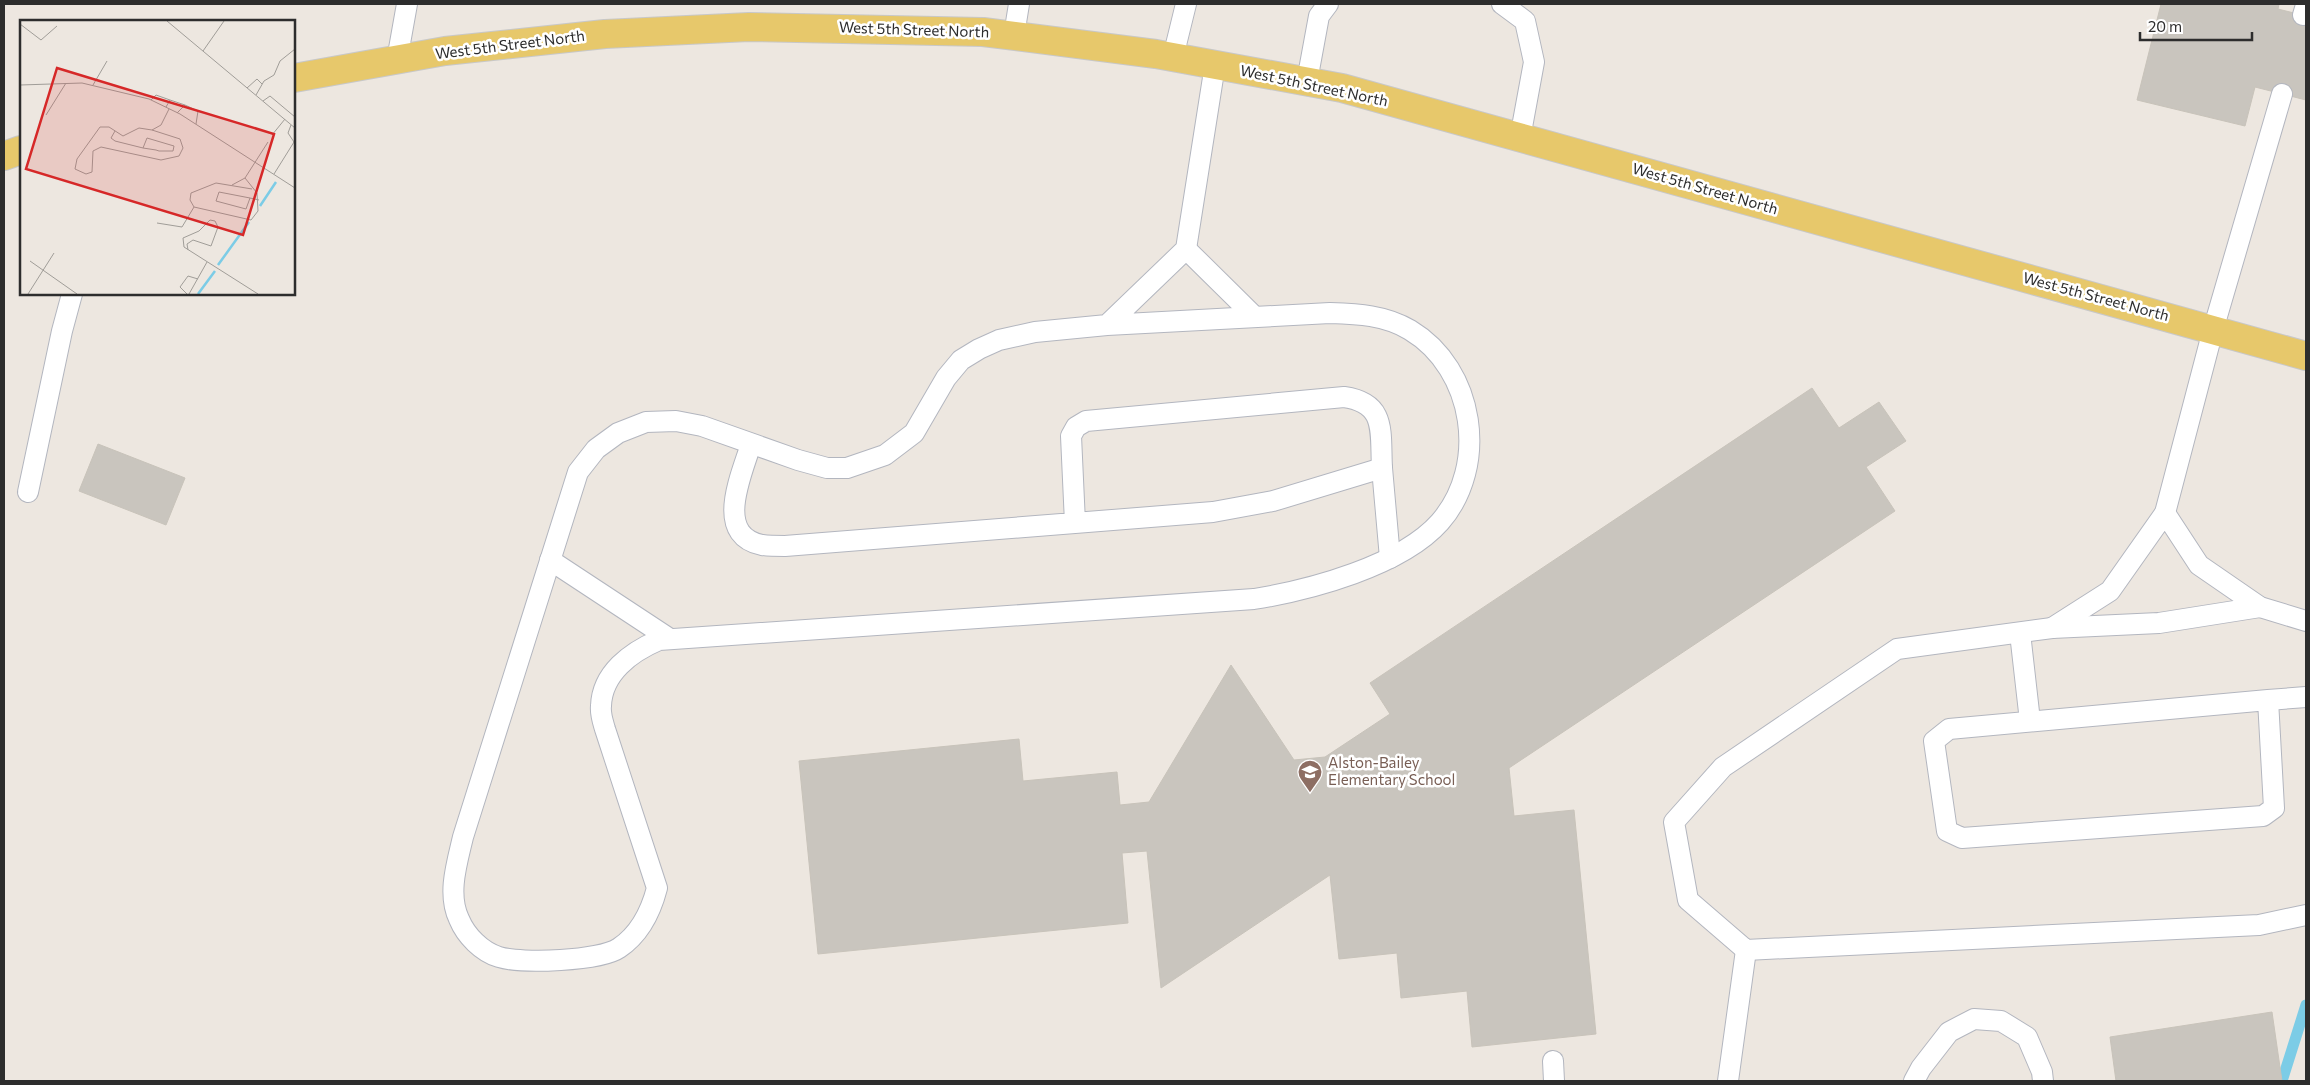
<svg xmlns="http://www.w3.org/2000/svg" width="2310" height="1085" viewBox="0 0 2310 1085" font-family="Commissioner,sans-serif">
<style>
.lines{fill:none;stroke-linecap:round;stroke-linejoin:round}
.stream{stroke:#7ccce6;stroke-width:11}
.building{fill:#c9c5be;stroke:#c8c3ba}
.lane-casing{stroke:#b3b6bf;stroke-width:22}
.primary-casing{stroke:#c8c8c8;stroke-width:30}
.lane{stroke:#fff;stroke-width:20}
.primary{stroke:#e7c86b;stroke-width:28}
.labels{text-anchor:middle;stroke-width:5;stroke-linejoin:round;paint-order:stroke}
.street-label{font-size:15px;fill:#2d2d2d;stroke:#fff}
.education-label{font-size:15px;fill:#785e54;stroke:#fff;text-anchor:start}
.inset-river{fill:none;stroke:#7ccce6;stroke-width:2.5}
.inset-road{fill:none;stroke:#a09d98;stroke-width:1}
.view{fill:#d62828;fill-opacity:0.15;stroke:#d62828;stroke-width:2.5}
.inset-edge{fill:none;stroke:#2d2d2d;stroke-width:2.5}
</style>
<rect width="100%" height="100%" fill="#ede7e0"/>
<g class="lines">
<polyline class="stream" points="2282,1081 2306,1005"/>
</g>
<g class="building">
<polygon points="2161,4 2279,4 2278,9 2306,16 2306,100 2255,87 2245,126 2137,100"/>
<polygon points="1812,388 1839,428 1879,402 1906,441 1866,467 1895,511 1509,768 1514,816 1574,810 1596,1034 1472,1047 1467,991 1401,998 1397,953 1339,959 1330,875 1161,988 1147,851 1122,853 1128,923 818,954 799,761 1019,739 1023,781 1117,772 1120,805 1149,802 1231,665 1294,760 1325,757 1390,714 1370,683"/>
<polygon points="98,444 185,478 166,525 79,491"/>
<polygon points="2272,1012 2282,1081 2116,1081 2110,1037"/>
</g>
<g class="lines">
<defs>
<g id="lane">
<polyline points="1502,4 1525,21 1534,62 1520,138"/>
<polyline points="2303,15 2306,5"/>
<polyline points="1014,35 1019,4"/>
<polyline points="1173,57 1186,4"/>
<polyline points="397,60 407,4"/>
<polyline points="1307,81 1319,16 1328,4"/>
<polyline points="1186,249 1255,317"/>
<path d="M1107 325 1330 313C1358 314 1385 315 1410 330 1475 369 1489 466 1440 522 1401 566 1310 590 1254 599L659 640C631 652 602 673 601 706 600 714 603 722 605 729L657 888C651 911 640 934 619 948 600 961 522 964 499 957 482 952 466 936 459 919 447 894 457 863 463 837L578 472 596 449 618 433 646 422 676 421 702 426 798 460 827 468H847L885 455 914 433 946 378 961 360 979 349 999 340 1035 332 1107 325 1186 249 1215 65"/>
<path d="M751 444C742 474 713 535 762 545 769 546 778 546 785 546L1213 512 1273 501 1382 468C1380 432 1387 403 1344 397L1086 421 1076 427 1071 436 1075 523"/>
<polyline points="1382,468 1390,558"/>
<polyline points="28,492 62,331 72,294"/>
<polyline points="2165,513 2213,330 2282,94"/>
<polyline points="550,560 670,639"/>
<polyline points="2260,607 2159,623 2052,628 1897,649 1723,767 1674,822 1688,900 1746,950 2259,925 2306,915"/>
<polyline points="2052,628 2110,591 2165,513 2199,565 2260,607 2306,621"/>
<polyline points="2020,633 2030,721"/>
<polyline points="2268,700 2274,808 2263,816 1962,838 1947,831 1934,741 1949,729 2268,700 2306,697"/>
<polyline points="1553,1061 1554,1081"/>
<polyline points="1728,1081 1746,950"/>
<polyline points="1914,1081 1921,1068 1949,1032 1974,1019 2001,1021 2027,1037 2042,1072 2043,1081"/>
</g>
<g id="primary">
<polyline points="294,78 445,51 605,34 749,27 983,32 1156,54 1342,88 2306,356"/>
<polyline points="4,156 21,150"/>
</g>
</defs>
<use href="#lane" class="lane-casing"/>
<use href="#primary" class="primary-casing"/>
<use href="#lane" class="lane"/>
<use href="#primary" class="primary"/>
</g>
<defs>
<symbol id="school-pin" viewBox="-11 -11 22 30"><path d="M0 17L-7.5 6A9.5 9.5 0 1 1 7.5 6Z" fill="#8d6e63" stroke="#fff"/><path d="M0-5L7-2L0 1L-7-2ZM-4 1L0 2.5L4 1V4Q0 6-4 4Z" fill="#fff"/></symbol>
</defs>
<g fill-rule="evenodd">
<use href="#school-pin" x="1296" y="758" width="28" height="38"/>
</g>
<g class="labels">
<g class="street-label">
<text transform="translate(914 30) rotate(2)" y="5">West 5th Street North</text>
<text transform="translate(510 45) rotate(-7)" y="5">West 5th Street North</text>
<text transform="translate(1314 86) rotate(12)" y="5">West 5th Street North</text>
<text transform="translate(1705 189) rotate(16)" y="5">West 5th Street North</text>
<text transform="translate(2096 297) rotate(15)" y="5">West 5th Street North</text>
</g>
<g class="education-label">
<text x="1328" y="768">Alston-Bailey<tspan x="1328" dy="17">Elementary School</tspan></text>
</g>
</g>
<g transform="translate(20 20)">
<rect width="275" height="275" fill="#ede7e0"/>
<path class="inset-river" d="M240 186 256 162M198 245 229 202M178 274 195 251"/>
<path class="inset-road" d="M147 1 275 108M0 4 21 20 37 6M183 31 204 1M0 65 62 63 129 79 160 94 275 168M73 65 87 41M227 68 237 59 242 64M236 75 244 61 254 55 260 41 275 29M131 80 136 75 150 80M243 81 250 76 275 97M146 87 150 80 165 85M157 93 165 85 178 91 176 104M26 95 46 63M132 110 160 119 163 128 159 136 141 140 81 127 73 131 72 152 66 154 55 149 57 139 80 107H89L103 116 119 108 132 110 141 105 149 89M95 111 91 118 95 121 123 128 136 130 139 131H153L154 126 127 118 123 128M252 115 265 99M254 154 274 122 268 113 271 105M225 158 248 122M212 165 225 158 237 173 238 191 231 200 174 187 170 180 171 173 196 163 232 169M230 178 226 189 196 181 199 172 230 178 239 180M137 203 162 207 174 187M168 230 167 224 173 220 191 226 198 207 195 201 190 200 179 211 163 218 164 227 238 274M10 241 57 274M8 274 34 233M167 274 160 267 168 256 178 259M169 274 187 242"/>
<path class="view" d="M37 48 254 114 223 215 6 149Z"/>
<rect width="275" height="275" class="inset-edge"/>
</g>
<rect width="2310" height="1085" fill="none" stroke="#2d2d2d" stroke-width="10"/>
<path d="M2140 32v8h112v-8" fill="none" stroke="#2d2d2d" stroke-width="2.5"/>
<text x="2148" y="32" font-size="15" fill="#2d2d2d" stroke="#ffffff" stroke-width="4" paint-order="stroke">20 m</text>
</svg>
